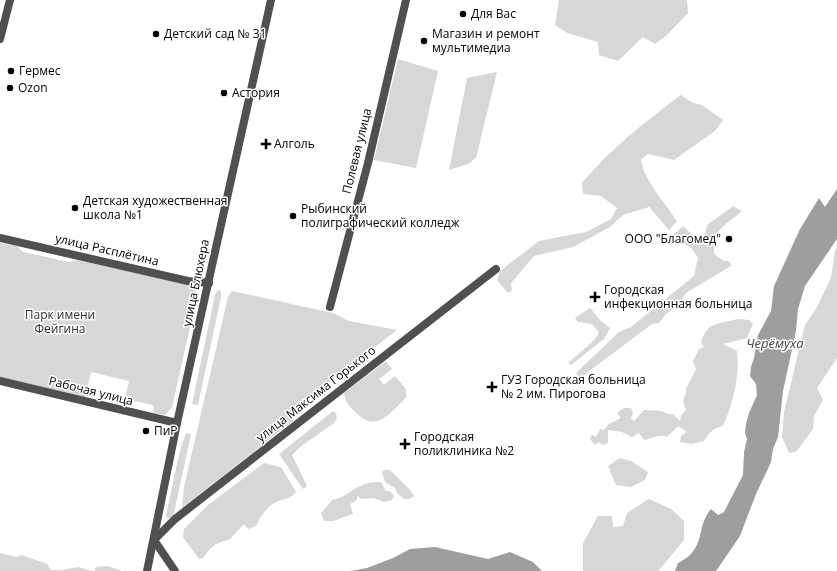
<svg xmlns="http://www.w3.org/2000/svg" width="837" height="571" viewBox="0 0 837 571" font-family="'Open Sans',sans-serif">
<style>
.green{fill:#d7d7d7}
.water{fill:#9e9e9e}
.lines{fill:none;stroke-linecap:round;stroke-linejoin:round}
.minor{stroke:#505050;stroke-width:8}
.tertiary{stroke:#505050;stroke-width:8}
.poi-dot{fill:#000;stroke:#fff;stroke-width:1.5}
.labels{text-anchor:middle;stroke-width:3;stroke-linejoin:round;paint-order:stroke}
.poi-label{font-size:12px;fill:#000;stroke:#fff;text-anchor:start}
.street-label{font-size:12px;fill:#000;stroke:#fff}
.park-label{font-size:12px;fill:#2e2e2e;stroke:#fff}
.water-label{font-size:13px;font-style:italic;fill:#3f3f3f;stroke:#fff}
</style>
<rect width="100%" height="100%" fill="#fff"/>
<g class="green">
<polygon points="559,0 687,0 688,13 667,35 655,44 643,37 618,61 599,55 598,42 567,33 555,25"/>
<polygon points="398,59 438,71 416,168 374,160"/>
<polygon points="497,72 476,158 468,164 449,170 467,78"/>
<path d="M681 95 693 103 702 105 723 120 715 131 674 160 648 154 641 159C643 179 666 204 677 221L669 230 649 207 623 215 610 227 573 247 534 256 511 283 512 291 508 293 497 280 500 271 539 241 586 232 611 219 617 208 601 196 583 194 582 183C611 148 645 122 681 95Z"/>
<path d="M733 206 742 211C725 227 713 227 714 254L722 260 730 262 731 266 686 293 677 306 666 314 659 323 652 324 580 378 576 373 619 332 631 327 694 276 698 258 692 249 682 242 676 246 670 238 683 226 703 245 707 225Z"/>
<polygon points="0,243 17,246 23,252 69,262 77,260 190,285 195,288 197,296 172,407 165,415 154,413 153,405 125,399 129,381 91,372 85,397 0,377"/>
<polygon points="837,248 837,358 817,388 823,400 814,416 813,429 796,452 789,453 782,437 784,412 805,325 816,309 831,278 835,250"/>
<polygon points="218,290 221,291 221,297 198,405 192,404 215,295"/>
<polygon points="232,291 333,313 349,321 397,330 288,414 293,421 182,508 184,487 228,297"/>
<path d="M590 308 601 321 610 328 604 339 571 365 568 363C577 354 595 343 599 332L592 324 578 322 575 318Z"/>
<path d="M738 319 749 320 753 324 747 338 723 344 737 351C740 377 733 403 723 426 714 427 708 434 704 441L691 444 680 442 681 436 687 432 678 426 667 437C659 433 652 439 644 440L639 433 632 437 622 432 608 430V443L603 445 598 442 595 445 590 439 592 435 596 437 600 429 604 430 609 424 621 418 617 413 624 408H631L633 412 631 419 634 421 644 410 662 411 668 414H673L680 421 681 415 686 410C684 403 681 401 686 394V389L696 369 693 361 699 349 704 347 701 342C708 321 719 324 738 319Z"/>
<path d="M386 361 392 369 379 379 384 385 395 376 406 389V398C390 413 376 434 355 412 349 405 345 402 344 393Z"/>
<polygon points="333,411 336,413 337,418 334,423 300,447 292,455 307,486 303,489 279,454"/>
<polygon points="186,433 191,434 174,513 172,517 168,519 166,516 179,454"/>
<polygon points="620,458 631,461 648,472 645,480 631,487 616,485 608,466"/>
<path d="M264 463 281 467 296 492C291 499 283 499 276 502 266 508 261 515 256 526L248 529 244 524 230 539 216 544 210 549 203 558 199 559 183 537 184 529 208 505Z"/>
<polygon points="384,470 390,470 410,490 414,496 410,499 404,499 397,493 395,488 385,482 382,472"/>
<polygon points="379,482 382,483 385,490 391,492 394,496 392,500 383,502 374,498 361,499 358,496 356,501 350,504 353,514 333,521 324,521 321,513 332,500 342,497 356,488 368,483"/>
<polygon points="649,499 671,509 684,521 684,540 660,569 657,571 583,571 583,543 598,516 612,516 613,527 623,526 627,513"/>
<polygon points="0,553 17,557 22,555 47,564 51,570 61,570 78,567 93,571 0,571"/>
<polygon points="107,566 123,571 94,571 96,567"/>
</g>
<g class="water">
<path d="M837 189V239L805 286 798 309 796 331 783 391 778 437 773 449 771 462 756 494 740 536 716 571H675L678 563C707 549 695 528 711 509L718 515 724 512 743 475 744 452 747 439 745 433 746 424 749 413 757 395 756 384 750 376 751 367 754 358 758 335 771 311 774 286 800 229 819 198 825 207Z"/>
<polygon points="435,547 488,559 510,552 533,562 542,571 351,571 367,568 393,558 410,549"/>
</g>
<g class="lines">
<g class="minor">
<polyline points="0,39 10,0"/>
<polyline points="0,238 188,281 209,283"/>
<polyline points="330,307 368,163 406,0"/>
<polyline points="0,381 177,423"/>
<polyline points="175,571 154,540 175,519 496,269"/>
</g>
<polyline class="tertiary" points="147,571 177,423 271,0"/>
</g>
<g class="poi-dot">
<circle cx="463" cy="14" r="4"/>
<circle cx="156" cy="34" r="4"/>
<circle cx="424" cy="41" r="4"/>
<circle cx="11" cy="71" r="4"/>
<circle cx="10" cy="88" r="4"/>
<circle cx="224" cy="93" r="4"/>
<path d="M264 138h4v4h4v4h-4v4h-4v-4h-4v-4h4z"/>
<circle cx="75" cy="208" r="4"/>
<circle cx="293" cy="216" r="4"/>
<circle cx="729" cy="239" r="4"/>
<path d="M593 291h4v4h4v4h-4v4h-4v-4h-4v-4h4z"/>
<path d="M490 381h4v4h4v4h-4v4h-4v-4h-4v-4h4z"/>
<circle cx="146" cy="431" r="4"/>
<path d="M403 438h4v4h4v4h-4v4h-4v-4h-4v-4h4z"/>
</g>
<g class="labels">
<g class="poi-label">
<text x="471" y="18">Для Вас</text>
<text x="164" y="38">Детский сад № 31</text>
<text x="432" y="38">Магазин и ремонт<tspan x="432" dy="14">мультимедиа</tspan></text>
<text x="19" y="75">Гермес</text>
<text x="18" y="92">Ozon</text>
<text x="232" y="97">Астория</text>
<text x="274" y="148">Алголь</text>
<text x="83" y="205">Детская художественная<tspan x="83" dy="14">школа №1</tspan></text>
<text x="301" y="213">Рыбинский<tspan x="301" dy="14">полиграфический колледж</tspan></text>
<text x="721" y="243" text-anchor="end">ООО "Благомед"</text>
<text x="604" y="294">Городская<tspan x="604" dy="14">инфекционная больница</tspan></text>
<text x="501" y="384">ГУЗ Городская больница<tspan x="501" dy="14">№ 2 им. Пирогова</tspan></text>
<text x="154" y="435">ПиР</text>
<text x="414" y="441">Городская<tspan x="414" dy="14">поликлиника №2</tspan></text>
</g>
<g class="street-label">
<text transform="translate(357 151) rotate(-76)" y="4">Полевая улица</text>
<text transform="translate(107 250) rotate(13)" y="4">улица Расплётина</text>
<text transform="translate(196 283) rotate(-78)" y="4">улица Блюхера</text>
<text transform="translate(91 391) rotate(14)" y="4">Рабочая улица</text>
<text transform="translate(316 394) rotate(-38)" y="4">улица Максима Горького</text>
</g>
<g class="park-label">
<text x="60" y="319">Парк имени<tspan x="60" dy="14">Фейгина</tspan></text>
</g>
<g class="water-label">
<text x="775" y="348">Черёмуха</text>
</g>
</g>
</svg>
